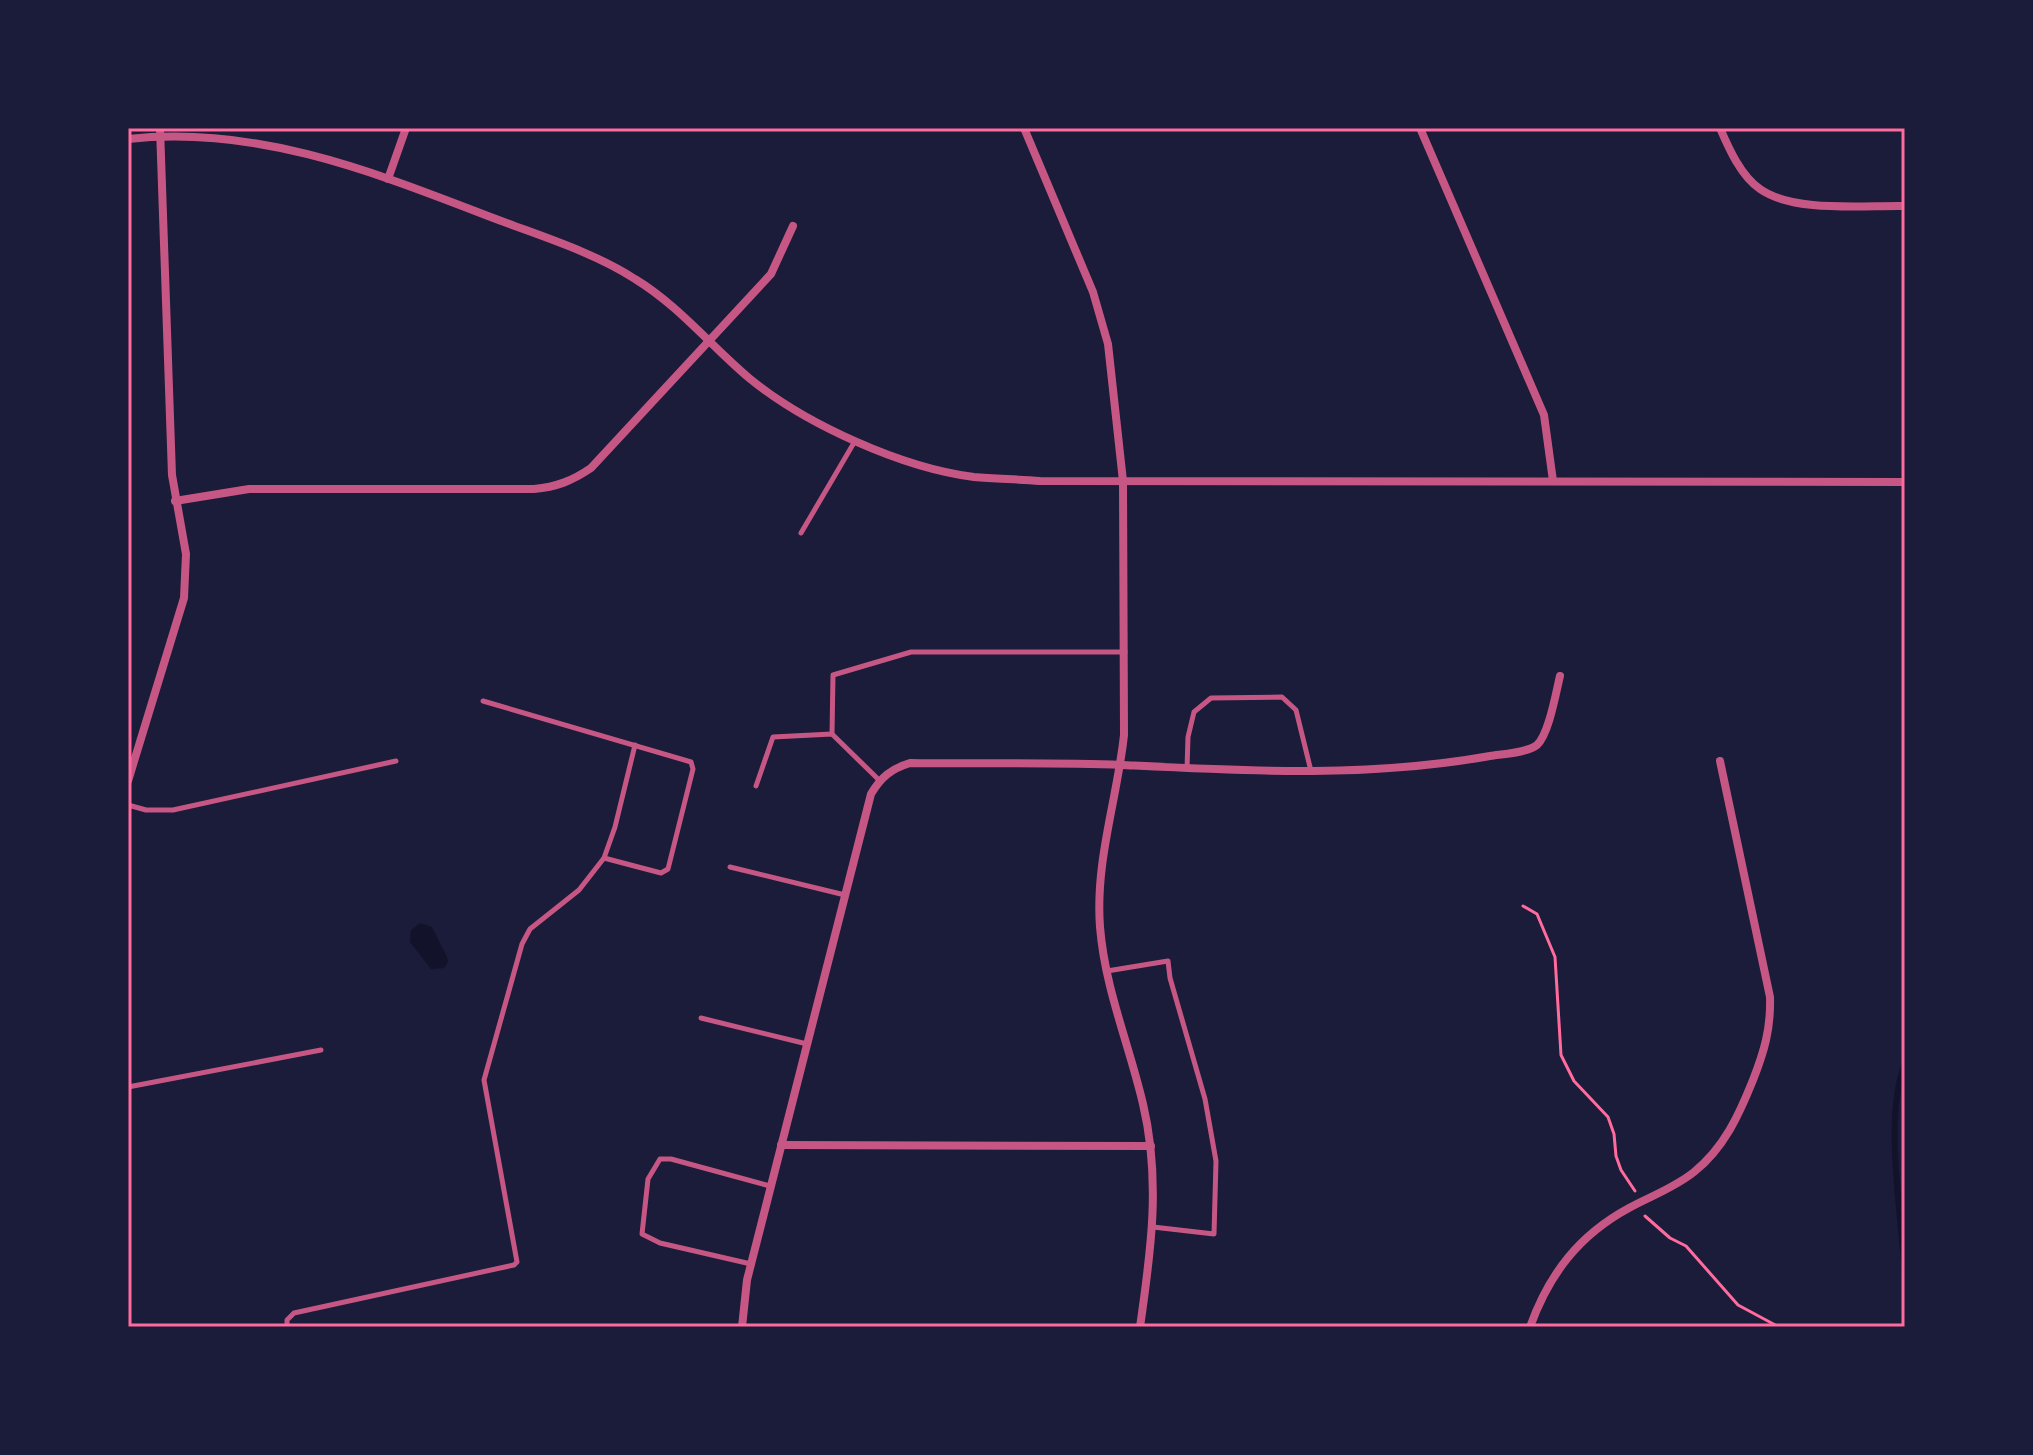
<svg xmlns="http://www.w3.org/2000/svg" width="2033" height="1455" viewBox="0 0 2033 1455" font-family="'Roboto Condensed',sans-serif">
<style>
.water{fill:#12122b}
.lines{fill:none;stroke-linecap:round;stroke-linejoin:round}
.stream{stroke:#12122b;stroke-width:6}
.path{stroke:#ff6b9d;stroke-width:3}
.service{stroke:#c65784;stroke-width:5}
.minor{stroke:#c65784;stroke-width:8}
.neatline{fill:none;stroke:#ff6b9d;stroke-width:3}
</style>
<rect width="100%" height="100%" fill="#1b1b3a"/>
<polygon class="water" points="420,923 432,927 447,957 448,962 444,968 431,969 410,942 411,930"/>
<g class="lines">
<path class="stream" d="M1905 1064C1884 1114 1901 1215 1905 1272"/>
<g class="path">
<polyline points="1523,906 1537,914 1555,957 1561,1055 1574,1081 1608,1117 1614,1134 1616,1156 1621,1170 1635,1191"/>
<polyline points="1645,1216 1670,1238 1686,1246 1738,1305 1779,1327"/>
</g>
<g class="service">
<polyline points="801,533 855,441"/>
<polyline points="832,734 833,675 911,652 1125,652"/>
<polyline points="1187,769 1188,737 1194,712 1211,698 1282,697 1296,710 1311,771"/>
<polyline points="756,786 773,737 832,734 879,780"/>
<polyline points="128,805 146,810 173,810 396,761"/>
<polyline points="604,858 615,827 635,745"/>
<polyline points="730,867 845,895"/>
<polyline points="1107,971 1168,961 1170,978 1205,1099 1216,1161 1214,1234 1153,1227"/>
<polyline points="701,1018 807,1044"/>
<polyline points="128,1087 321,1050"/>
<polyline points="751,1264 660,1243 642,1234 648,1179 660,1159 671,1159 770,1186"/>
<polyline points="287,1327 287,1320 294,1313 514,1265 517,1262 484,1080 522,944 530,929 579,890 604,858 661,873 668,869 693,769 691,762 483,701"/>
</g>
<g class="minor">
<path d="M1024 128 1093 292 1108 344 1123 481 1124 735C1117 800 1095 861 1100 927 1105 989 1129 1044 1143 1104 1161 1180 1151 1251 1140 1327"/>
<polyline points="1420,128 1544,415 1553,481"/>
<path d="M1720 128C1729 149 1741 176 1760 189 1794 213 1864 205 1905 206"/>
<path d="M128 139C260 125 376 173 496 219 543 237 593 252 635 279 678 305 711 346 749 378 805 424 902 468 974 477 996 479 1018 479 1040 481L1905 482"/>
<polyline points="388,179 406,128"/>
<path d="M175 501 249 489H534C556 487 572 481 591 468L771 274 793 226"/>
<polyline points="128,781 184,598 186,554 172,475 160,128"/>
<polyline points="781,1145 1151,1146"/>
<path d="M742 1327 747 1280 871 794C881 777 891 769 910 763 980 764 1052 762 1122 765 1245 771 1368 778 1490 756 1503 754 1526 753 1537 745 1549 734 1556 692 1560 676"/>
<path d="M1530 1327C1549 1274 1579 1235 1629 1208 1651 1196 1674 1188 1694 1172 1724 1148 1739 1115 1753 1080 1764 1052 1771 1029 1770 997L1720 761"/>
</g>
</g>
<rect width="2033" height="1455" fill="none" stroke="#1b1b3a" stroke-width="260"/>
<rect x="130" y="130" width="1773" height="1195" class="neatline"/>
</svg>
